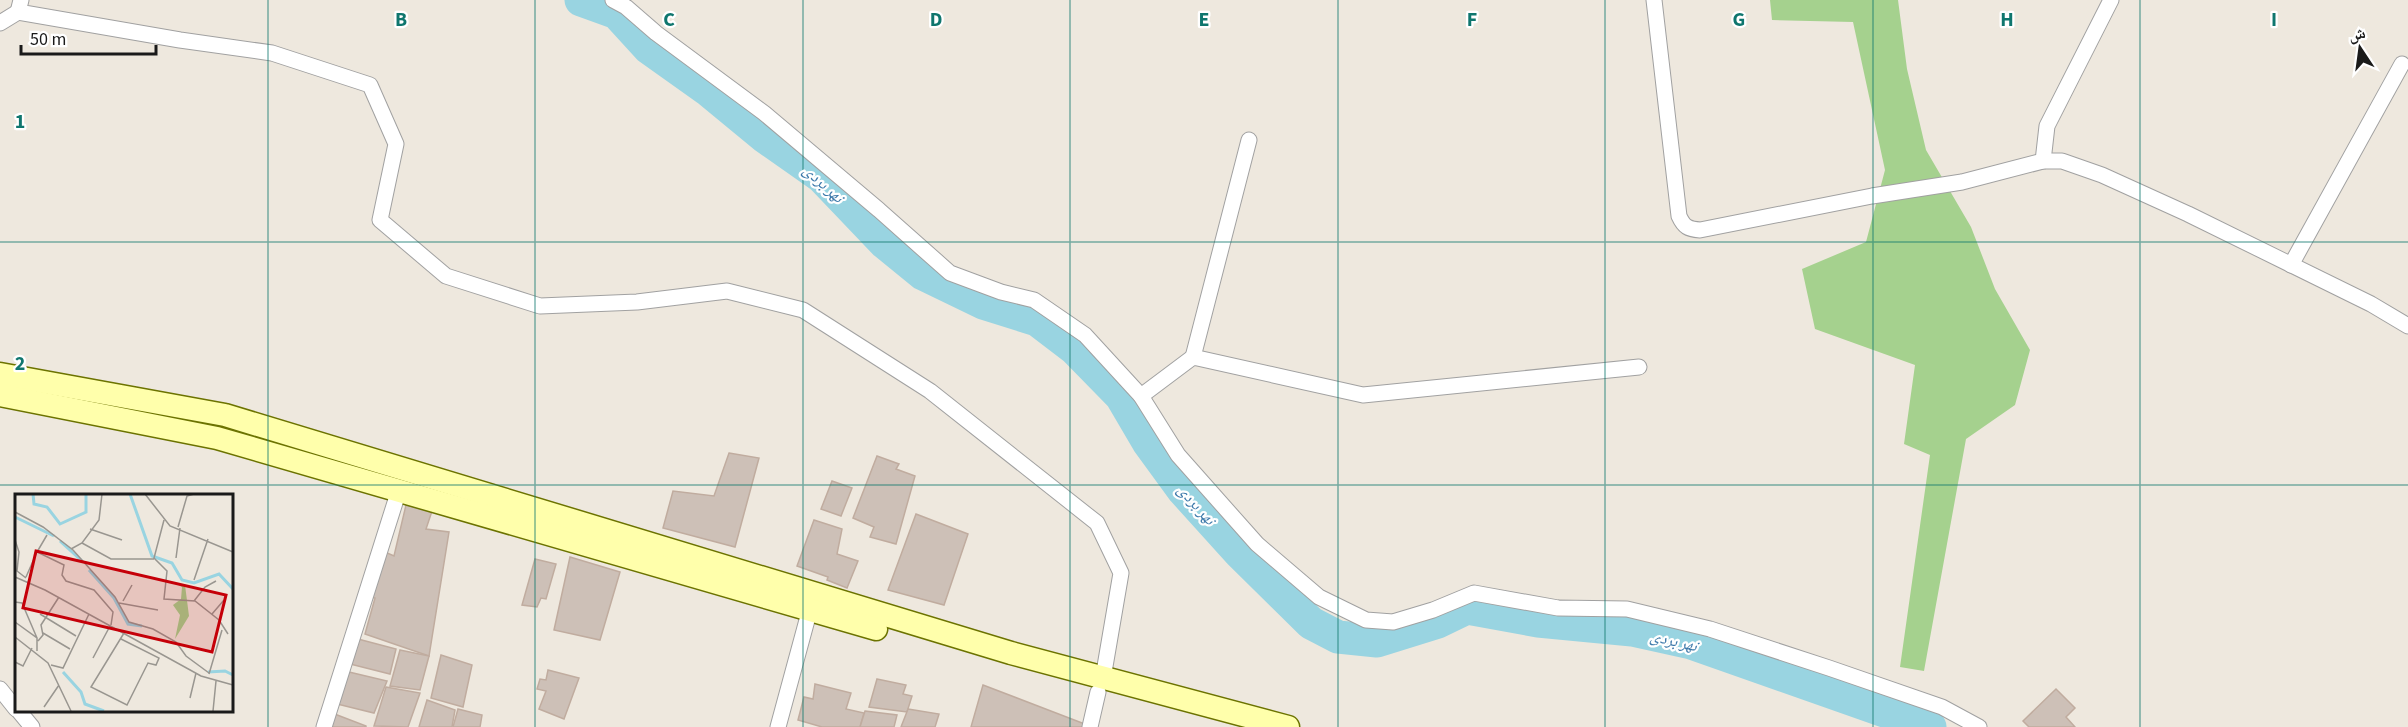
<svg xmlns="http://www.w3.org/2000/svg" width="2408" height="727" viewBox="0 0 2408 727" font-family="'Source Sans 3','Noto Naskh Arabic',sans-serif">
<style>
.forest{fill:#a5d18e}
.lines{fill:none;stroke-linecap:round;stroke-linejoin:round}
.river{stroke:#99d4e1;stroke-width:33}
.building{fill:#cdc0b7;stroke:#c0ac9f;stroke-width:1.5}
.minor-casing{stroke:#a1a1a1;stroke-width:17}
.secondary-casing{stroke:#6c7300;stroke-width:25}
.minor{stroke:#fff;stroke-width:15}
.secondary{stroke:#ffffab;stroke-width:22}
.grid{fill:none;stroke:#0f766e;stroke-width:1.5;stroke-opacity:0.55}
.labels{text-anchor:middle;stroke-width:4.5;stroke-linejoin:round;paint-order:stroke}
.water-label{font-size:16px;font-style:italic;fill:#3d79aa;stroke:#fff}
.inset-river{fill:none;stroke:#99d4e1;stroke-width:3}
.inset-road{fill:none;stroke:#999690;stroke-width:1.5}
.view{fill:#c50009;fill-opacity:0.15;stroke:#c50009;stroke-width:3}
.inset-edge{fill:none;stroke:#1a1a1a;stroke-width:3}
.grid-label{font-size:20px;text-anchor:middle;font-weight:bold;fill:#0f766e;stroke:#fff;stroke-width:4.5;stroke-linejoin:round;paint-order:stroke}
</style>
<rect width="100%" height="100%" fill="#eee8de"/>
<polygon class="forest" points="1770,0 1898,0 1907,69 1926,150 1971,227 1995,289 2030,350 2015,405 1966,439 1924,671 1900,667 1930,455 1904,444 1915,365 1815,329 1802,269 1866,242 1885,170 1853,22 1772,20"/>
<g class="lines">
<polyline class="river" points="581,0 617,13 649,48 708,90 765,137 822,177 885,243 923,274 983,303 1037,320 1075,349 1121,396 1148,442 1183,490 1239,552 1311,623 1338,637 1377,641 1438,622 1467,608 1538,621 1632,630 1691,643 1930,727"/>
</g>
<g class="building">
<polygon points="729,453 759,458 735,547 663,528 673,491 714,496"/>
<polygon points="877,456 899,464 896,469 915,476 896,544 870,537 874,527 853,518"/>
<polygon points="832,481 852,488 841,516 821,509"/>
<polygon points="406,505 432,511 426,529 449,532 429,656 365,634 375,598 370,597 385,552 394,556"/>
<polygon points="916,514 968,534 944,605 888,590"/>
<polygon points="814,520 842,529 837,554 858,561 847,588 827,580 828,577 797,566"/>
<polygon points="570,557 620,572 600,640 554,630"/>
<polygon points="535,559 556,564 546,599 541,598 537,607 522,605"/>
<polygon points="358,639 396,649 390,674 350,664"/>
<polygon points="400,650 429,656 420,690 390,686"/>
<polygon points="441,655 472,665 463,707 431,698"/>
<polygon points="548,670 579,678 564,719 539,709 546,691 537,689 540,679 546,680"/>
<polygon points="349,672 387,681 374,713 337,704"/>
<polygon points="877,679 906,685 903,694 912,696 907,712 869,707"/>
<polygon points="815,684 851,693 846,709 864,713 860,727 822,727 798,720 804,697 813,699"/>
<polygon points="983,685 1090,726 1090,727 971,727"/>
<polygon points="386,687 420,693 408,727 374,726"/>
<polygon points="2056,689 2075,708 2066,717 2075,727 2029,727 2023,721"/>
<polygon points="427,700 455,710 452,727 419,727"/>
<polygon points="458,709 482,715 480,727 453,727"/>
<polygon points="908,709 939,714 935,727 901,727"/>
<polygon points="865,711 897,715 894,727 860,727"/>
<polygon points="332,713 366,726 366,727 328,727"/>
</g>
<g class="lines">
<defs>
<g id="minor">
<polyline points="21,0 18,12 180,40 272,53 370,85 396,144 380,220 446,276 540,306 637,302 727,291 803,310 930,391 1097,523 1121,573 1103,678"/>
<polyline points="613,0 626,7 656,33 764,113 879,210 950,273 1001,292 1034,300 1085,335 1141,396 1178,455 1257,544 1319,597 1366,620 1393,622 1433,610 1474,593 1558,608 1627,609 1710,629 1829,668 1942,707 1979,727"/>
<path d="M1654 0 1679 216C1684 227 1688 229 1700 230L1872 196 1962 182 2043 161H2062L2102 175 2188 214 2371 304 2408 326"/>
<polyline points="0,23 18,12"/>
<polyline points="2043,161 2047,126 2111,0"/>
<polyline points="2291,265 2402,64"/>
<polyline points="1193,357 1249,140"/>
<polyline points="1141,396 1193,357 1363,395 1639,367"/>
<polyline points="0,689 16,709"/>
<polyline points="18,710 32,727"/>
<polyline points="324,727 399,490"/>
<polyline points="778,727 810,609"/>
<polyline points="1090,727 1098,692"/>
</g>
<g id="secondary">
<polyline points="0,374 225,415 1011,653 1288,727"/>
<polyline points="0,395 217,438 876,629"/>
</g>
</defs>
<use href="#minor" class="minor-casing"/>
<use href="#secondary" class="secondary-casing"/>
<use href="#minor" class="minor"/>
<use href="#secondary" class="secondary"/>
</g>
<path class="grid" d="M268 0V727M535 0V727M803 0V727M1070 0V727M1338 0V727M1605 0V727M1873 0V727M2140 0V727M0 242H2408M0 485H2408"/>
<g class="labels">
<g class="water-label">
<text transform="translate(824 183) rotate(42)" y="6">نهر بردى</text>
<text transform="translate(1197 504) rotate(48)" y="6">نهر بردى</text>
<text transform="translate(1674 640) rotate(13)" y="6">نهر بردى</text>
</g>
</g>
<g transform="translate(15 494)">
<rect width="218" height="218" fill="#eee8de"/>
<path d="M160 89 170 91 174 122 160 145 165 121 158 111 166 105 167 93Z" fill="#a5d18e"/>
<path class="inset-river" d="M18 0 19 10 32 13 45 30 71 18V0M115 0 137 62 157 69 167 86 179 89 204 80 218 95M0 23 39 42M45 47 68 68M74 76 99 104 113 130 127 132M48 178 66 198 70 210 89 217M193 178 210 177 218 181"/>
<path class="inset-road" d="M130 0 155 32 218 58M0 18 28 33 58 56 100 103 114 128 138 135 161 148 171 162 194 179M149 26 139 64 152 77 149 105 180 107 204 126 213 140M163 33 172 2 179 0M75 35 107 46M32 41 22 58 49 71 47 81 51 87 79 96 98 118 96 131M0 46 4 58 2 77 11 84M67 49 96 65H139M56 55 67 49 84 26 87 0M161 64 165 34M0 83 30 96 186 182 218 191M11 83 22 58M179 86 193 45M108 107 117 91M179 107 190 93 201 87M0 108 7 109 22 144M104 109 143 116M25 120 61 142M197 120 209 106M0 128 22 144V157M28 139 55 155M0 143 33 169 56 217M106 145 144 164 141 171 133 169 112 211 76 193 109 139M23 147 28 141 26 131 44 103M78 164 95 132M0 168 8 172 17 154M36 171 48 174 74 120M194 180 207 136M175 204 181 179M29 213 44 191M198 217 201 187"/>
<path class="view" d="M21 57 211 101 197 158 8 114Z"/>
<rect width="218" height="218" class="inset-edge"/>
</g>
<g class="grid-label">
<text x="401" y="26">B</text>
<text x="669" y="26">C</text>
<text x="936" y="26">D</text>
<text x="1204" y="26">E</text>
<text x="1472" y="26">F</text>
<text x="1739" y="26">G</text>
<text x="2007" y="26">H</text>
<text x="2274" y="26">I</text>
<text x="20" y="128">1</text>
<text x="20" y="370">2</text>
</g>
<g transform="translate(2360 48) rotate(347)" stroke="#ffffff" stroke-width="4.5" paint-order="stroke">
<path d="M0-4.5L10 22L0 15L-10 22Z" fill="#1a1a1a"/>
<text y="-9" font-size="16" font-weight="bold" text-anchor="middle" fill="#1a1a1a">ش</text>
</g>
<path d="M21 45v9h135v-9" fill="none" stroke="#1a1a1a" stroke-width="3"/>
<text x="30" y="45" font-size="18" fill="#1a1a1a" stroke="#ffffff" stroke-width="4.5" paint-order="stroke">50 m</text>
</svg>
